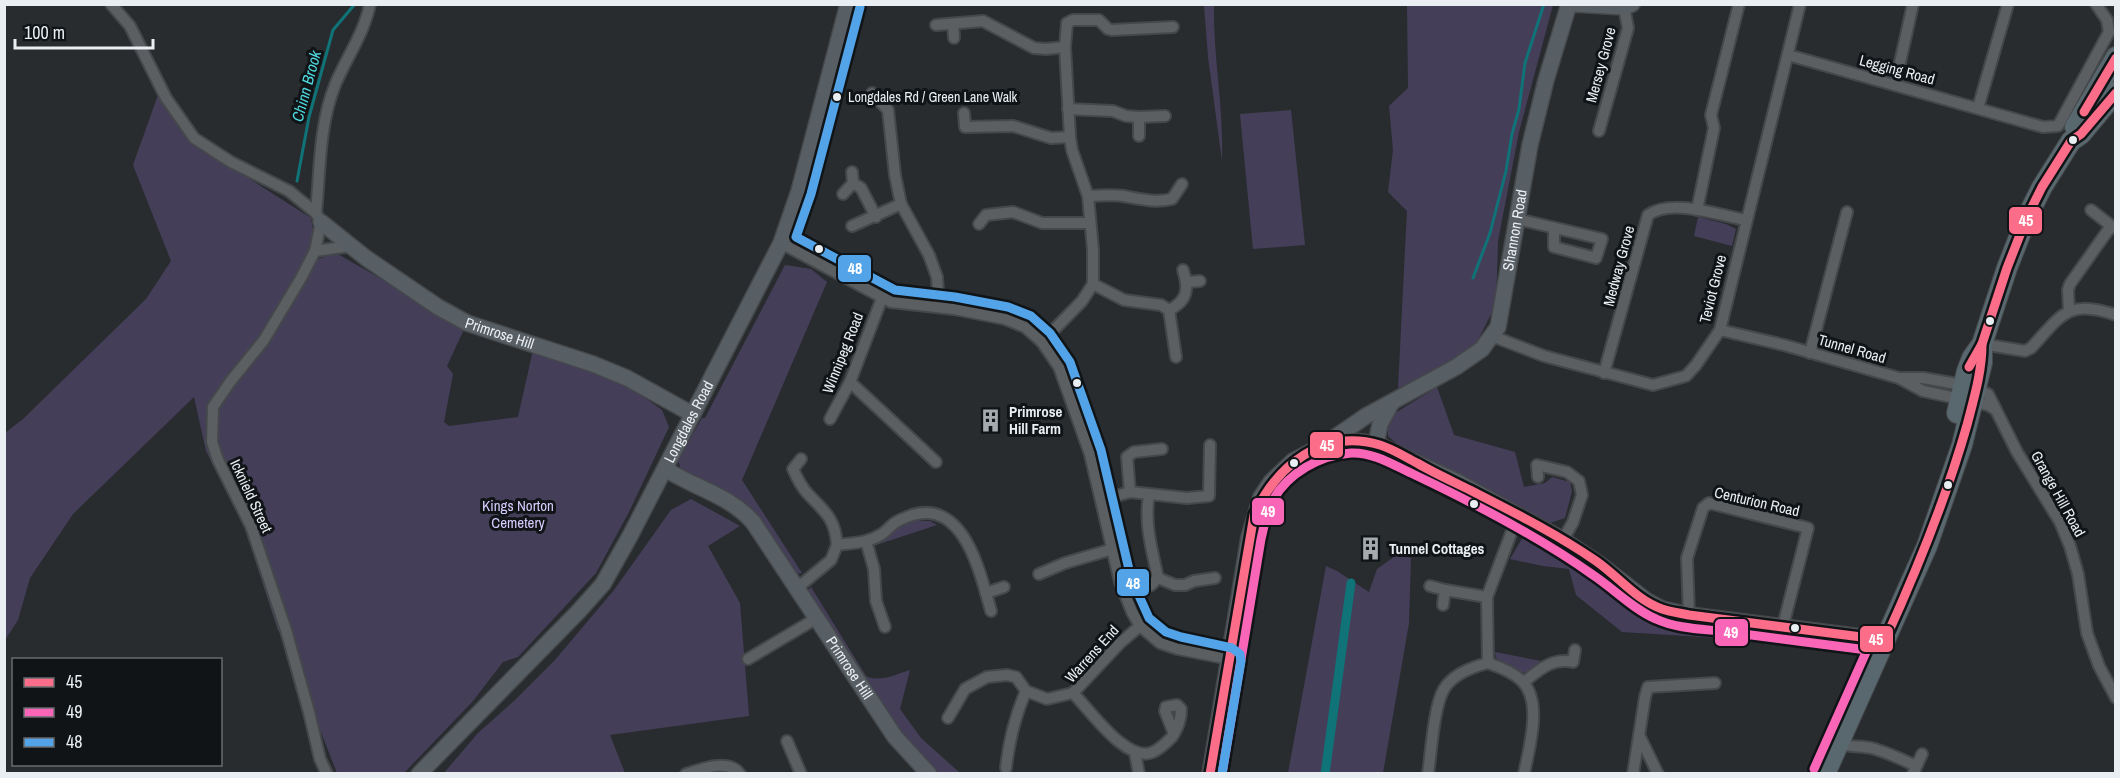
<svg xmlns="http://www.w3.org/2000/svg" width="2120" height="778" viewBox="0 0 2120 778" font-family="'Archivo Narrow',sans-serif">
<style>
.green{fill:#453e59}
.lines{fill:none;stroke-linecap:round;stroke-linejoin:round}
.stream{stroke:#0f7377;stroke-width:3}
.canal{stroke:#0f7377;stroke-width:9}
.street-casing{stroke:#45484b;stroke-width:14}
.secondary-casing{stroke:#45484b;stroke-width:18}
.highway-casing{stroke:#45484b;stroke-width:22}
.street{stroke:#5b5f62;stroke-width:10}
.secondary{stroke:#585f64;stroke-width:15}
.highway{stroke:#58686e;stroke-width:20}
.bus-1-casing{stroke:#101417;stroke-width:14}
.bus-2-casing{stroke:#101417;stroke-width:14}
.bus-3-casing{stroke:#101417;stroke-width:14}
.bus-1{stroke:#fb6d88;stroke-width:9}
.bus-2{stroke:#fa66b7;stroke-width:9}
.bus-3{stroke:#53a3e8;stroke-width:9}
.bus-dot{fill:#e9eef2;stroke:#101417;stroke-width:2}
.labels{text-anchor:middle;stroke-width:6;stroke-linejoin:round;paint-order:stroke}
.bus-label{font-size:14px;fill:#e9eef2;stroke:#101417;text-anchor:start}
.street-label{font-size:15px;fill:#e9eef2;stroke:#101417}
.poi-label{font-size:15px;font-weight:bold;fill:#e9eef2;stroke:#101417;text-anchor:start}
.park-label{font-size:15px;fill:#d8ccfe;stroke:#101417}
.water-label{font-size:16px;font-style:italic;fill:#4fd9de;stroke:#101417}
.line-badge{stroke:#101417;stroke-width:2}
.badge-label{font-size:16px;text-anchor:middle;font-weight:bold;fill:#fff}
</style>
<rect width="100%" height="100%" fill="#282c2f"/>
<g class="green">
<path d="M1204 5H1214C1213 57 1224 109 1222 161L1208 57Z"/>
<polygon points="1407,5 1553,5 1519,132 1498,241 1496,304 1477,342 1432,374 1398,388 1407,211 1388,192 1393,150 1389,106 1408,88"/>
<polygon points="158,95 188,140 311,218 318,259 336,253 465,327 447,366 453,374 444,422 449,426 518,417 533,350 626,384 662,410 669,427 629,512 596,573 518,657 503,662 473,701 404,773 337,773 319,727 292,630 278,631 245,528 206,451 194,397 73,514 30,578 18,620 5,640 5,433 23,419 146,299 171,261 133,165"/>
<polygon points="1291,110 1305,245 1253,249 1240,114"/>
<polygon points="1698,217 1726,224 1736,229 1732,246 1694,236"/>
<polygon points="785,265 811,269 827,282 742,480 802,573 796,574 791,571 757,520 681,470 678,460 702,418 705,418"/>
<polygon points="1437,387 1454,435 1515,452 1524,487 1545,483 1552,477 1570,482 1572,491 1565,518 1550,523 1399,446 1388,436 1388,426 1392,415"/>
<polygon points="691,499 740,526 708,546 740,603 749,716 610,735 625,773 443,774 478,733 515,700 555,660 614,590 671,510"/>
<polygon points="912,521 930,521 937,525 873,546 896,528"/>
<polygon points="1523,537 1531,537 1566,555 1596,575 1638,607 1675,625 1775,636 1817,644 1622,632 1576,595 1569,569 1543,566 1510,559"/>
<polygon points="1398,554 1411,558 1409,623 1383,773 1288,773 1326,566 1337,571 1369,592 1377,569"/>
<path d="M811 587 866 676C879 683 897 674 910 670L900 709 921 738 960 773H936L898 731 807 591Z"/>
<polygon points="1495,652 1541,661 1527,672 1521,673 1496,658"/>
</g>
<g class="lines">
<g class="stream">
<polyline points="297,181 309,117 333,30 355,4"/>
<polyline points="1473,278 1490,233 1506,171 1512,134 1519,109 1525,63 1544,4"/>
</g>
<polyline class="canal" points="1325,774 1351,583"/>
<defs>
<g id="street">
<polyline points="111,4 130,26 166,98 194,138 231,162 289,191 316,213 321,222 315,251 301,278 264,340 230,382 213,407 212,442 218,460 251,526 286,630 309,712 320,759 327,774"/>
<polyline points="953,24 954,38"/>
<polyline points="936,25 983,21 1034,48 1046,49 1065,47"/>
<polyline points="1788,55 2043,127 2058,126 2109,32 2107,20 2096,4"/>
<polyline points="1895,85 1913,4"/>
<polyline points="872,93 888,110 895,175 901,204"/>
<polyline points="1978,108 2008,4"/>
<polyline points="1068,109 1113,111 1126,116 1139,117 1165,116"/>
<polyline points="964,113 965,127 1013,126 1051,138 1070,137"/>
<polyline points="1599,131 1628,28 1624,7"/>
<polyline points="1139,136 1139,117"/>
<polyline points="853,183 861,188 876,217"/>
<polyline points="843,194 853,183 852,172"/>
<path d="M1088 196C1099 196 1112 194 1123 196 1140 199 1154 203 1172 199L1182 184"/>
<polyline points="1697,210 1714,128 1711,115 1739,4"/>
<polyline points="2091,210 2114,228"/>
<path d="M316 213C320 171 319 125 335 85 346 58 364 34 370 4"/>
<polyline points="1517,219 1602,239 1596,258 1554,247 1554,228"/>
<polyline points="979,224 986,215 1013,212 1042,223 1089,223"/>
<polyline points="852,226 901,204 929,255 937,277 939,307"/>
<polyline points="781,243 891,302 954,309 1005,319 1025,327 1042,342 1059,367 1090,454 1120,582 1132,612 1140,626 1160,643 1178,649 1229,659"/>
<polyline points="315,251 351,246"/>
<polyline points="1187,282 1200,281"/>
<polyline points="1093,284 1124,300 1161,305 1169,310 1176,357"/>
<path d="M1169 310C1188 301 1189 288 1183 270"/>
<polyline points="2069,310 2068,290 2070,284 2111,226"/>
<polyline points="1720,330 1784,345 1899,378 1923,378 1963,385 1976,389 1988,394 2017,452 2060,522 2070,546 2078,574 2087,633 2099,666 2116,698"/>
<polyline points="1492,336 1544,356 1653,385 1686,376 1696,365 1720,330 1800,4"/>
<polyline points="1042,342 1082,301 1093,284 1093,250 1088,196 1072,150 1070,137 1065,47 1067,23 1073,20 1099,20 1108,29 1112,30 1173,27"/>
<path d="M1982 344 2025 351 2031 348C2061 316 2067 298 2116 315"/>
<polyline points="1810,353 1847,212"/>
<path d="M1604 373 1648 215C1672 198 1718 215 1746 220"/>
<polyline points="1901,379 1923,391 1988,405 1996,410"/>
<polyline points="850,382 936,462"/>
<polyline points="830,419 850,382 882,298"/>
<path d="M801 459 793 469C797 478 801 487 808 494 825 512 835 518 837 545"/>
<polyline points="1538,477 1537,465 1567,472 1579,481 1582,495 1573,522 1563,540"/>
<polyline points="1130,492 1127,457 1134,452 1162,449"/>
<path d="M1149 495C1144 524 1152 550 1158 578L1175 585H1185L1194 581 1215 578"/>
<polyline points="1102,500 1130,492 1187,498 1209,496 1210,445"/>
<polyline points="866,541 874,569 876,601 885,627"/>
<polyline points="1039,574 1065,563 1113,549"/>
<polyline points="1430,586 1445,590"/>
<polyline points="1143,588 1151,585 1158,578"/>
<path d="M796 589 831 560 837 545C852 543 868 543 882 534 888 530 892 523 900 520 962 489 979 569 991 611"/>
<polyline points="986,593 1004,587"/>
<polyline points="1443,605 1445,590 1487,597"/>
<polyline points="1689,615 1687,558 1703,508 1709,503 1808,528 1783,626"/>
<path d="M1140 626 1120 643 1073 693C1090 710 1127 764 1153 752 1160 749 1167 742 1172 737 1178 727 1181 720 1181 709L1177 705 1166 707 1165 711 1174 734"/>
<polyline points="748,659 817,618"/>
<path d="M1488 663C1500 667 1513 672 1522 681 1543 702 1529 748 1524 774"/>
<path d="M1524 682C1539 670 1553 657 1573 662L1575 650"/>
<polyline points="948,718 965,689 987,677 1007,675 1016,677 1026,691 1047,699 1073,693"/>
<polyline points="1640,737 1658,774"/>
<polyline points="787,741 801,774"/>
<path d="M1839 744C1851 747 1861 746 1871 748 1887 752 1901 759 1916 766"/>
<polyline points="1135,753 1139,774"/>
<path d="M1006 768C1009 740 1015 716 1026 691"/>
<path d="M686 774C701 769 729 758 740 774"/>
<path d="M1428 774C1431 753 1434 705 1444 689 1453 674 1472 667 1488 663L1487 597 1518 515"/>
<polyline points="1633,774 1645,697 1648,687 1715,683"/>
<polyline points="1913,774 1922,754"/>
</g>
<g id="secondary">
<polyline points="1574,4 1624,7 1632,4"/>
<path id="s1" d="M321 222 366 258 438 307 467 323 593 364 627 378 692 414"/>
<polyline points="1376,444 1380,424 1391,404"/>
<polyline points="1327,445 1353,441 1376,444 1458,482 1563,540 1602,566 1647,601 1662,609 1689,615 1885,640"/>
<path id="s2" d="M665 469C695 488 729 495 753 522L895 737 929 774"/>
<path id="s3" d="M419 774 578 612 603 584 630 536 781 243 799 191 848 4"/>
<path id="s4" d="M1210 774 1249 537 1261 497 1271 482 1293 461 1324 445 1366 416 1456 367 1482 349 1498 327 1530 145 1546 80 1569 4"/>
</g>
<g id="highway">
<polyline points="2075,127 2116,57"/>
<polyline points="1957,413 1967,371 1972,358 1982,344 2007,268 2027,217 2042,187 2071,141 2081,134 2116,92"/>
<polyline points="1825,774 1927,546 1962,445 1982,363 1982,344"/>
</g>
</defs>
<use href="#street" class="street-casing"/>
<use href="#secondary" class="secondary-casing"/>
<use href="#highway" class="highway-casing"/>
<use href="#street" class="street"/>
<use href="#secondary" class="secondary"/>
<use href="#highway" class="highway"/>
<defs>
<g id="bus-1">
<polyline points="2084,112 2116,58"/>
<polyline points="1969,367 1982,344 2007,268 2027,217 2042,187 2071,141 2081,134 2116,93"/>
<path d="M1210 774 1254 515C1277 465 1323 428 1380 445 1393 449 1405 457 1417 463 1434 473 1452 481 1470 490 1513 512 1557 534 1596 561 1619 577 1636 600 1662 609 1671 612 1680 613 1689 615L1885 640C1917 570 1946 499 1967 425 1974 398 1982 372 1982 344"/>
</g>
<path id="bus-2" d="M1222 774 1261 539C1264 527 1266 512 1273 500 1288 473 1320 455 1351 453 1374 452 1395 466 1415 475 1476 504 1538 536 1593 575 1614 589 1633 609 1656 619 1677 629 1705 629 1728 632 1774 638 1821 644 1867 650L1814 769"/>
<polyline id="bus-3" points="860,7 811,194 796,237 895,290 955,297 1008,307 1031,316 1050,333 1070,362 1101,450 1131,578 1149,618 1166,632 1181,637 1232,648 1240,654 1241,661 1222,774"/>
</defs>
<use href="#bus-1" class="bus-1-casing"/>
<use href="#bus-2" class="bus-2-casing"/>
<use href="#bus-3" class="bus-3-casing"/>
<use href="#bus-1" class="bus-1"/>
<use href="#bus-2" class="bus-2"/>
<use href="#bus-3" class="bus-3"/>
</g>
<defs>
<symbol id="building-bare" viewBox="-9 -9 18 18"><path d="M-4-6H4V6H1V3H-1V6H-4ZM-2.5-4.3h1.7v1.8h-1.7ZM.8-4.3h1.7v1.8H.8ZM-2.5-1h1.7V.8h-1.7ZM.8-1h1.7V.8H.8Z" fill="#a5aaae" stroke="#101417" stroke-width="2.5" paint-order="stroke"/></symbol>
</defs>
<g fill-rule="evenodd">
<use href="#building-bare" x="974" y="404" width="33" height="33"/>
<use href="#building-bare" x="1354" y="532" width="33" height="33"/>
</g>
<g class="bus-dot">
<circle cx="837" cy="97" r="5"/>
<circle cx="2073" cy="140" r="5"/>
<circle cx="819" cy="249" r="5"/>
<circle cx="1990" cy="321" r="5"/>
<circle cx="1077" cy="383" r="5"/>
<circle cx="1294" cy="463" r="5"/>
<circle cx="1948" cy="485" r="5"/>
<circle cx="1474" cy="504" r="5"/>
<circle cx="1795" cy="628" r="5"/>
</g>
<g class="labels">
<g class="bus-label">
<text x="848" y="102">Longdales Rd / Green Lane Walk</text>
</g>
<g class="street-label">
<text transform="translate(1601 65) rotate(-75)" y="5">Mersey Grove</text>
<text transform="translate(1897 70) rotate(15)" y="5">Legging Road</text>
<text dy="5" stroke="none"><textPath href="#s4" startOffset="676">Shannon Road</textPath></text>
<text transform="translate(1619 266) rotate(-75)" y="5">Medway Grove</text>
<text transform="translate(1713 289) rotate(-76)" y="5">Teviot Grove</text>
<text dy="5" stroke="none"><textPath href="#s1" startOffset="212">Primrose Hill</textPath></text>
<text transform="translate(1852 349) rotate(16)" y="5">Tunnel Road</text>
<text transform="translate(843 353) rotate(-68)" y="5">Winnipeg Road</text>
<text dy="5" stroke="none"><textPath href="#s3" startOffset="448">Longdales Road</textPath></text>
<text transform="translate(2058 494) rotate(61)" y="5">Grange Hill Road</text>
<text transform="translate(251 496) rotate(65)" y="5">Icknield Street</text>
<text transform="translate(1757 502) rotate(13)" y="5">Centurion Road</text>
<text transform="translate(1092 654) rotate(-48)" y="5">Warrens End</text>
<text dy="5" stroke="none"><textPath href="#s2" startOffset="278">Primrose Hill</textPath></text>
</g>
<g class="poi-label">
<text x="1009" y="417">Primrose<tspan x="1009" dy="17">Hill Farm</tspan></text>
<text x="1389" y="554">Tunnel Cottages</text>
</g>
<g class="park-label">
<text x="518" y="511">Kings Norton<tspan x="518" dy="17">Cemetery</tspan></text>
</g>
<g class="water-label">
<text transform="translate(306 86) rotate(-75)" y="6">Chinn Brook</text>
</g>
</g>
<g class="line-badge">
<rect x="2008" y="206" width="35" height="29" rx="6" fill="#fb6d88"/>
<rect x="837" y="254" width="35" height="29" rx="6" fill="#53a3e8"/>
<rect x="1309" y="431" width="35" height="28" rx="6" fill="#fb6d88"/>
<rect x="1251" y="497" width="34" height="29" rx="6" fill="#fa66b7"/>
<rect x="1116" y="568" width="34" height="29" rx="6" fill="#53a3e8"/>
<rect x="1714" y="618" width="35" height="29" rx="6" fill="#fa66b7"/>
<rect x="1859" y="625" width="35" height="28" rx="6" fill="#fb6d88"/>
</g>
<g class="badge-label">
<text x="2026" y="226">45</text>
<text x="855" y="274">48</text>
<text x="1327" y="451">45</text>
<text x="1268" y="517">49</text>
<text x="1133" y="589">48</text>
<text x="1731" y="638">49</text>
<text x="1876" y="645">45</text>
</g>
<rect width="2120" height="778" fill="none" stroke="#e9eef2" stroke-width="12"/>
<rect x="12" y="658" width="210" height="108" fill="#101417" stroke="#676b6f" stroke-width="1.5"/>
<rect x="24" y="678" width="30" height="9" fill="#fb6d88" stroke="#676b6f" stroke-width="1.5"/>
<text x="66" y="688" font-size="18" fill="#e9eef2">45</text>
<rect x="24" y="708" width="30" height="9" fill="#fa66b7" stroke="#676b6f" stroke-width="1.5"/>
<text x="66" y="718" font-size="18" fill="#e9eef2">49</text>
<rect x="24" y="738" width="30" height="9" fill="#53a3e8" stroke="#676b6f" stroke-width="1.5"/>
<text x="66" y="748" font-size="18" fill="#e9eef2">48</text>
<path d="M15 39v9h138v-9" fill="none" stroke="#e9eef2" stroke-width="3"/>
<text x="24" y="39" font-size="18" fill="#e9eef2" stroke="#101417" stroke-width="4.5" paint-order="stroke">100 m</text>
</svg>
